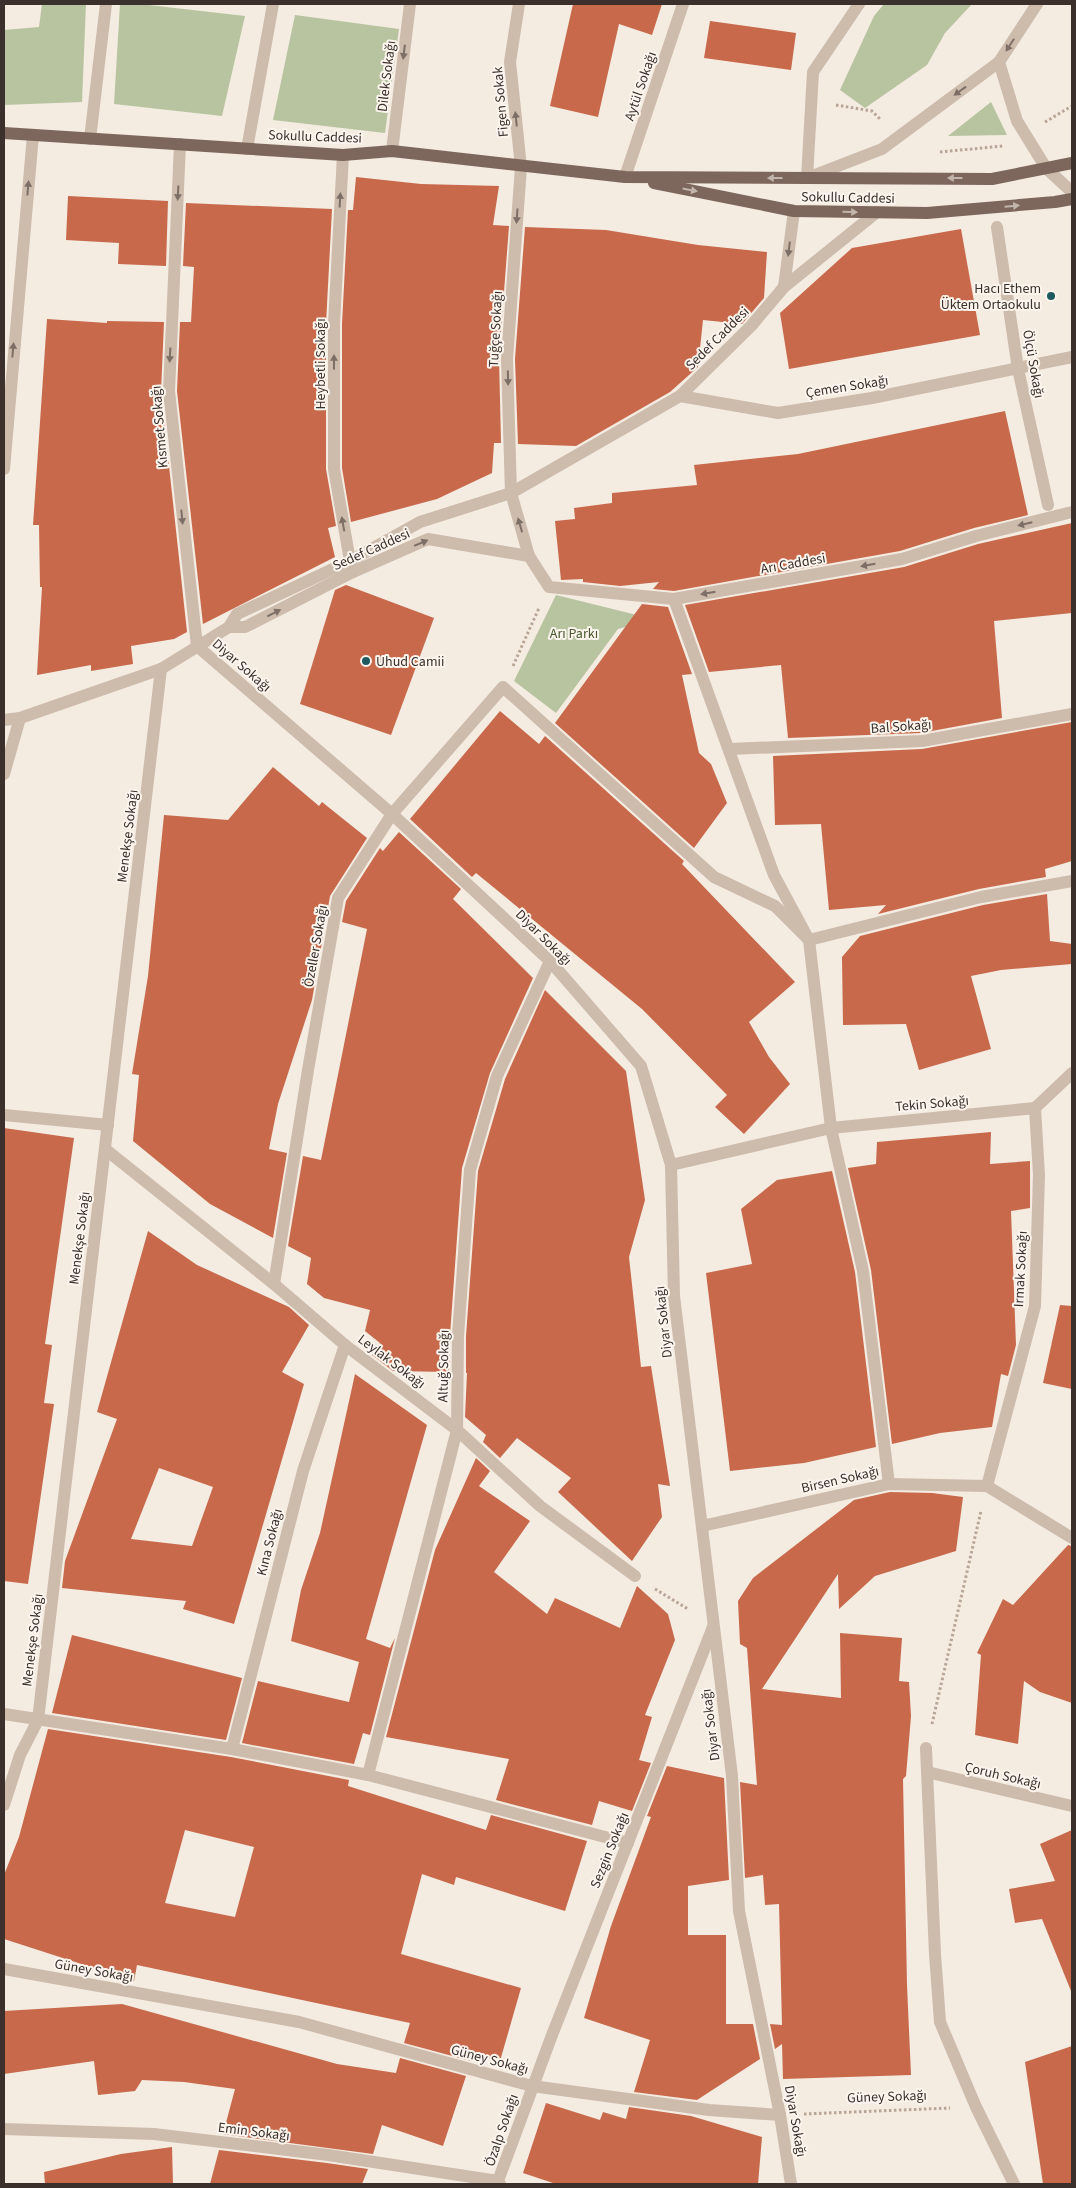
<svg xmlns="http://www.w3.org/2000/svg" width="1076" height="2188" viewBox="0 0 1076 2188" font-family="'Source Sans 3',sans-serif">
<style>
.green{fill:#b8c4a0}
.building{fill:#c8694b;fill-rule:evenodd}
.lines{fill:none;stroke-linecap:round;stroke-linejoin:round}
.path{stroke:#b9a596;stroke-width:3;stroke-dasharray:2.5 2.5;stroke-linecap:butt}
.minor{stroke:#cdbbac;stroke-width:12}
.major{stroke:#7d675c;stroke-width:12}
.oneway{fill:#7d6f65}
.oneway2{fill:#c2b5ac}
.poi-dot{fill:#1f5a5e;stroke:#fbf5ee;stroke-width:2}
.labels{text-anchor:middle;stroke-width:4;stroke-linejoin:round;paint-order:stroke}
.street-label{font-size:14px;fill:#3b302b;stroke:#fbf5ee}
.poi-label{font-size:14px;fill:#3b302b;stroke:#fbf5ee;text-anchor:end}
.park-label{font-size:14px;fill:#4a5a2e;stroke:#fbf5ee}
</style>
<rect width="100%" height="100%" fill="#f4ebe1"/>
<g class="green">
<polygon points="42,4 86,4 82,102 4,105 4,30 39,27"/>
<polygon points="120,4 140,4 245,16 222,116 114,104"/>
<polygon points="884,4 972,4 945,33 927,65 865,108 840,90 874,16"/>
<polygon points="295,15 399,29 385,133 273,120"/>
<polygon points="991,102 1007,135 948,136"/>
<polygon points="556,595 653,619 618,629 556,713 514,681"/>
</g>
<g class="building">
<polygon points="573,4 662,4 652,35 619,24 598,117 550,106"/>
<polygon points="710,21 796,33 791,70 704,58"/>
<polygon points="356,177 421,184 499,186 493,225 509,226 499,358 501,443 494,443 492,473 437,499 351,522 342,468 342,324 348,210 353,210"/>
<polygon points="68,196 168,201 166,266 118,264 119,243 66,240"/>
<polygon points="186,203 332,209 326,324 326,469 336,526 328,528 335,557 203,624 177,391 180,322 191,322 194,267 183,266"/>
<polygon points="525,227 606,230 698,245 767,252 764,298 742,324 703,320 698,367 670,392 576,446 518,444 515,359"/>
<polygon points="961,229 980,335 789,369 780,313 852,248"/>
<polygon points="47,319 107,323 107,321 164,322 161,392 187,632 174,639 131,646 133,664 91,671 91,665 37,675 42,587 40,587 39,525 33,525"/>
<polygon points="1005,411 1028,515 974,528 900,551 674,591 653,589 659,582 620,586 583,582 583,579 561,580 555,521 575,519 574,508 612,503 612,493 697,485 694,465 798,454"/>
<polygon points="1072,523 1072,613 994,621 1002,718 921,733 788,738 781,665 709,672 685,605 904,567 978,544"/>
<polygon points="346,585 434,618 391,735 300,704 335,590"/>
<polygon points="642,604 668,607 692,674 682,675 699,753 711,764 727,803 694,848 555,723"/>
<polygon points="500,711 539,744 545,736 684,861 682,864 795,982 749,1022 769,1057 790,1084 744,1134 715,1107 727,1095 642,1009 476,873 472,877 410,819"/>
<polygon points="1072,722 1072,861 1045,869 1046,877 979,889 878,914 886,905 829,910 821,824 775,825 773,756 922,749"/>
<polygon points="273,767 319,806 322,802 367,838 330,896 312,1000 278,1104 269,1149 287,1153 273,1238 210,1204 133,1141 139,1075 132,1074 148,976 164,815 228,820"/>
<polygon points="399,832 461,889 453,899 533,978 490,1073 462,1168 450,1335 449,1372 393,1371 372,1355 380,1343 365,1331 370,1310 324,1298 307,1284 311,1258 288,1246 303,1156 321,1160 367,929 342,922 346,901 380,848 383,851"/>
<polygon points="1047,894 1050,941 1072,944 1072,964 1001,970 971,976 991,1049 919,1070 906,1024 843,1025 842,957 860,936 983,905"/>
<polygon points="545,990 626,1071 645,1200 629,1257 641,1367 651,1366 670,1486 658,1484 662,1517 632,1561 558,1492 571,1478 517,1438 500,1458 483,1442 486,1435 465,1417 467,1373 466,1373 466,1336 478,1171 505,1079"/>
<polygon points="4,1128 74,1138 45,1344 52,1345 44,1403 54,1404 28,1584 4,1581"/>
<polygon points="991,1132 990,1164 1030,1161 1030,1208 1011,1211 1016,1345 1008,1376 1001,1374 992,1427 940,1433 892,1444 871,1270 848,1168 876,1164 877,1142"/>
<polygon points="832,1171 855,1272 876,1447 804,1463 730,1471 706,1273 752,1264 741,1209 777,1180"/>
<path d="M148 1231 197 1265 289 1307 309 1325 282 1372 304 1384 234 1624 183 1609 186 1601 62 1588 65 1561 117 1419 97 1412ZM159 1468 213 1487 192 1546 131 1539Z"/>
<polygon points="1060,1305 1072,1306 1072,1389 1043,1383"/>
<polygon points="355,1374 427,1425 366,1639 390,1648 395,1638 370,1735 363,1733 354,1764 242,1743 258,1681 349,1702 359,1662 291,1641 301,1590 320,1533"/>
<polygon points="476,1458 490,1471 479,1486 530,1521 494,1572 547,1614 555,1598 620,1628 637,1586 668,1614 675,1640 645,1715 652,1717 639,1760 651,1763 632,1811 599,1801 592,1825 496,1800 509,1759 386,1737 435,1550"/>
<polygon points="890,1492 932,1493 963,1497 956,1551 875,1576 839,1609 838,1574 762,1689 841,1698 840,1633 902,1638 899,1681 909,1682 911,1716 906,1776 903,1779 907,1985 911,2075 783,2079 782,2044 775,2049 770,2024 782,2025 779,1904 765,1905 763,1875 745,1878 740,1782 757,1785 747,1648 740,1644 738,1601 753,1578 854,1500"/>
<polygon points="1068,1545 1072,1546 1072,1703 1040,1692 1024,1681 1018,1744 975,1735 981,1655 977,1653 1003,1599 1013,1605"/>
<polygon points="72,1635 242,1678 226,1740 52,1713"/>
<path d="M48 1729 231 1757 349 1780 348 1786 486 1830 491 1815 587 1841 565 1911 456 1877 454 1885 422 1874 401 1954 521 1988 500 2061 474 2054 471 2061 404 2043 410 2023 137 1965 134 1981 4 1939V1875L19 1837ZM185 1830 254 1847 235 1917 165 1903Z"/>
<polygon points="667,1766 724,1778 729,1880 688,1886 688,1935 726,1935 726,2024 753,2024 760,2059 697,2100 634,2092 650,2040 584,2018 611,1926 651,1817 647,1816"/>
<polygon points="1072,1830 1072,1990 1071,1991 1042,1919 1015,1923 1009,1889 1055,1881 1040,1844"/>
<polygon points="122,2004 337,2064 396,2073 400,2058 466,2076 443,2146 382,2125 373,2154 223,2134 235,2089 184,2082 142,2080 135,2091 98,2095 94,2061 4,2074 4,2011"/>
<polygon points="1072,2046 1072,2184 1043,2184 1025,2062"/>
<polygon points="546,2103 600,2120 603,2112 626,2119 629,2107 691,2116 762,2137 758,2184 556,2184 523,2173"/>
<polygon points="172,2147 173,2184 45,2184 44,2172 121,2154"/>
<polygon points="219,2150 327,2163 368,2169 362,2184 210,2184"/>
</g>
<g class="lines">
<g class="path">
<polyline points="836,105 872,111 881,120"/>
<polyline points="1045,122 1072,106"/>
<polyline points="940,152 1003,146"/>
<polyline points="513,666 539,608"/>
<polyline points="655,1589 688,1609"/>
<polyline points="932,1724 981,1511"/>
<polyline points="804,2114 950,2108"/>
</g>
<g class="minor">
<polyline points="519,4 510,62 521,167 507,359 511,493 529,556 549,587 674,599 902,559 976,536 1072,512"/>
<polyline points="859,4 813,72 807,178 882,149 999,62"/>
<polyline points="1037,4 999,62 1017,121 1046,168 1072,192"/>
<polyline points="90,139 106,4"/>
<polyline points="180,144 169,391 197,646 392,814 550,961 641,1066 671,1165 674,1296 732,1776 739,1911 780,2115 791,2184"/>
<polyline points="247,149 273,4"/>
<polyline points="392,151 410,4"/>
<polyline points="343,155 334,324 334,469 350,561 353,572"/>
<polyline points="625,177 683,4"/>
<polyline points="997,227 1018,369 1048,505"/>
<polyline points="784,287 794,211"/>
<polyline points="680,396 778,413 872,398 1072,357"/>
<polyline points="4,469 33,135"/>
<polyline points="674,599 774,875 809,940 831,1128 863,1271 889,1484"/>
<polyline points="229,627 245,627 353,572 428,539 529,556"/>
<polyline points="4,720 20,718 161,669 229,627 237,614 350,561 420,522 511,493 680,396 751,326 784,287 877,212"/>
<polyline points="729,749 922,741 1072,714"/>
<polyline points="4,774 20,718"/>
<polyline points="1035,1108 1072,1073"/>
<polyline points="4,1115 108,1125"/>
<polyline points="105,1149 274,1284 345,1345 457,1430 540,1506 635,1576"/>
<polyline points="671,1165 831,1128 1035,1108"/>
<polyline points="274,1284 308,1070 338,898 392,814 503,687 714,877 775,906 809,940 981,897 1072,881"/>
<polyline points="987,1486 1035,1306 1039,1175 1035,1108"/>
<polyline points="987,1486 1072,1538"/>
<polyline points="702,1526 889,1484 987,1486"/>
<polyline points="4,1714 232,1749 368,1775 628,1843"/>
<polyline points="926,1748 935,1954 940,2022 976,2107 1014,2184"/>
<polyline points="232,1749 303,1471 345,1345"/>
<polyline points="927,1772 1072,1806"/>
<polyline points="368,1775 457,1430 458,1336 470,1170 497,1076 550,961"/>
<polyline points="4,1805 20,1755 38,1720 161,669"/>
<polyline points="4,1969 299,2022 532,2086 709,2110 780,2115"/>
<polyline points="4,2129 154,2134 328,2155 498,2181"/>
<polyline points="500,2184 498,2181 552,2035 713,1627"/>
</g>
<g class="major">
<polyline points="4,133 343,155 392,151 625,177 992,179 1072,163"/>
<polyline points="654,183 794,211 927,213 1055,202 1072,199"/>
</g>
</g>
<defs><path id="oneway-solid" d="M-6-.8H1V-3.2L6.5 0L1 3.2V.8H-6Z" transform="scale(1.25)"/></defs>
<g class="oneway">
<use href="#oneway-solid" transform="translate(1010 45) rotate(123)"/>
<use href="#oneway-solid" transform="translate(404 52) rotate(97)"/>
<use href="#oneway-solid" transform="translate(960 91) rotate(144)"/>
<use href="#oneway-solid" transform="translate(516 119) rotate(-96)"/>
<use href="#oneway-solid" transform="translate(28 188) rotate(-85)"/>
<use href="#oneway-solid" transform="translate(178 193) rotate(93)"/>
<use href="#oneway-solid" transform="translate(340 200) rotate(-87)"/>
<use href="#oneway-solid" transform="translate(517 216) rotate(94)"/>
<use href="#oneway-solid" transform="translate(789 249) rotate(97)"/>
<use href="#oneway-solid" transform="translate(13 350) rotate(-85)"/>
<use href="#oneway-solid" transform="translate(170 355) rotate(93)"/>
<use href="#oneway-solid" transform="translate(334 362) rotate(-90)"/>
<use href="#oneway-solid" transform="translate(508 378) rotate(89)"/>
<use href="#oneway-solid" transform="translate(182 517) rotate(84)"/>
<use href="#oneway-solid" transform="translate(343 524) rotate(-100)"/>
<use href="#oneway-solid" transform="translate(1025 524) rotate(167)"/>
<use href="#oneway-solid" transform="translate(520 525) rotate(-106)"/>
<use href="#oneway-solid" transform="translate(421 543) rotate(-23)"/>
<use href="#oneway-solid" transform="translate(868 565) rotate(170)"/>
<use href="#oneway-solid" transform="translate(708 593) rotate(170)"/>
<use href="#oneway-solid" transform="translate(274 613) rotate(-27)"/>
</g>
<g class="oneway2">
<use href="#oneway-solid" transform="translate(775 178) rotate(-180)"/>
<use href="#oneway-solid" transform="translate(955 178) rotate(-180)"/>
<use href="#oneway-solid" transform="translate(690 190) rotate(11)"/>
<use href="#oneway-solid" transform="translate(1012 206) rotate(-5)"/>
<use href="#oneway-solid" transform="translate(850 212) rotate(1)"/>
</g>
<g class="poi-dot">
<circle cx="1051" cy="296" r="5"/>
<circle cx="366" cy="661" r="5"/>
</g>
<g class="labels">
<g class="street-label">
<text transform="translate(386 76) rotate(-83)" y="5">Dilek Sokağı</text>
<text transform="translate(640 86) rotate(-71)" y="5">Aytül Sokağı</text>
<text transform="translate(500 102) rotate(-95)" y="5">Figen Sokak</text>
<text transform="translate(315 136) rotate(2)" y="5">Sokullu Caddesi</text>
<text transform="translate(848 197) rotate(1)" y="5">Sokullu Caddesi</text>
<text transform="translate(495 329) rotate(-87)" y="5">Tuğçe Sokağı</text>
<text transform="translate(717 338) rotate(-45)" y="5">Sedef Caddesi</text>
<text transform="translate(320 364) rotate(-90)" y="5">Heybetli Sokağı</text>
<text transform="translate(1034 364) rotate(80)" y="5">Ölçü Sokağı</text>
<text transform="translate(847 386) rotate(-9)" y="5">Çemen Sokağı</text>
<text transform="translate(159 427) rotate(-95)" y="5">Kısmet Sokağı</text>
<text transform="translate(371 549) rotate(-24)" y="5">Sedef Caddesi</text>
<text transform="translate(793 563) rotate(-10)" y="5">Arı Caddesi</text>
<text transform="translate(242 665) rotate(41)" y="5">Diyar Sokağı</text>
<text transform="translate(901 726) rotate(-4)" y="5">Bal Sokağı</text>
<text transform="translate(127 836) rotate(-83)" y="5">Menekşe Sokağı</text>
<text transform="translate(544 937) rotate(45)" y="5">Diyar Sokağı</text>
<text transform="translate(315 946) rotate(-80)" y="5">Özeller Sokağı</text>
<text transform="translate(932 1103) rotate(-5)" y="5">Tekin Sokağı</text>
<text transform="translate(79 1238) rotate(-83)" y="5">Menekşe Sokağı</text>
<text transform="translate(1020 1269) rotate(-87)" y="5">Irmak Sokağı</text>
<text transform="translate(663 1322) rotate(-96)" y="5">Diyar Sokağı</text>
<text transform="translate(392 1361) rotate(37)" y="5">Leylak Sokağı</text>
<text transform="translate(443 1366) rotate(-89)" y="5">Altuğ Sokağı</text>
<text transform="translate(840 1479) rotate(-13)" y="5">Birsen Sokağı</text>
<text transform="translate(269 1542) rotate(-76)" y="5">Kına Sokağı</text>
<text transform="translate(32 1640) rotate(-83)" y="5">Menekşe Sokağı</text>
<text transform="translate(710 1725) rotate(-97)" y="5">Diyar Sokağı</text>
<text transform="translate(1003 1775) rotate(13)" y="5">Çoruh Sokağı</text>
<text transform="translate(609 1850) rotate(-68)" y="5">Sezgin Sokağı</text>
<text transform="translate(94 1970) rotate(10)" y="5">Güney Sokağı</text>
<text transform="translate(490 2059) rotate(15)" y="5">Güney Sokağı</text>
<text transform="translate(887 2096) rotate(-2)" y="5">Güney Sokağı</text>
<text transform="translate(796 2121) rotate(80)" y="5">Diyar Sokağı</text>
<text transform="translate(501 2130) rotate(-71)" y="5">Özalp Sokağı</text>
<text transform="translate(254 2131) rotate(7)" y="5">Emin Sokağı</text>
</g>
<g class="poi-label">
<text x="1041" y="293">Hacı Ethem<tspan x="1041" dy="16">Üktem Ortaokulu</tspan></text>
<text x="376" y="666" text-anchor="start">Uhud Camii</text>
</g>
<g class="park-label">
<text x="574" y="638">Arı Parkı</text>
</g>
</g>
<rect width="1076" height="2188" fill="none" stroke="#3b302b" stroke-width="10"/>
</svg>
